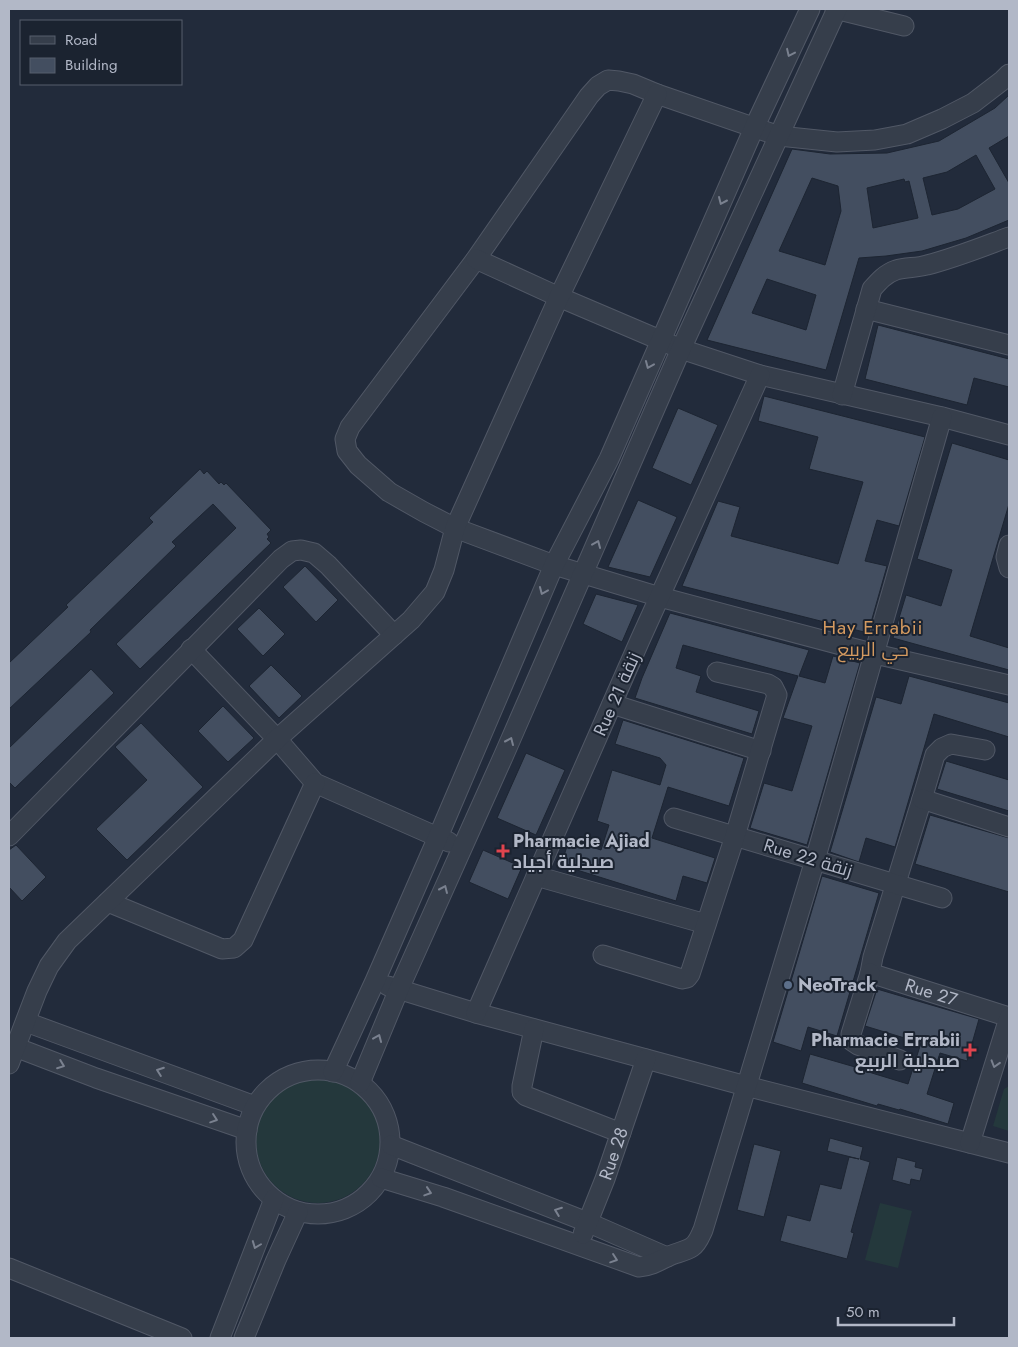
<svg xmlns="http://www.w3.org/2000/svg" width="1018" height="1347" viewBox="0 0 1018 1347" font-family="Jost,Cairo,sans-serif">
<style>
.green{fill:#24383c}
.building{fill:#434e60;stroke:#1d2532;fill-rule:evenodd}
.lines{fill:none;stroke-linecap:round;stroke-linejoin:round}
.minor-casing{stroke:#515866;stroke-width:21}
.minor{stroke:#363e4b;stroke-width:19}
.oneway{stroke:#7a818f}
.health-dot{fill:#e0444e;stroke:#1b2330;stroke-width:2}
.service-dot{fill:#5c6f8a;stroke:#1b2330;stroke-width:2}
.labels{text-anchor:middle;stroke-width:4;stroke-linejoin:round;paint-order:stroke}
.street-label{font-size:18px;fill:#b2b8c7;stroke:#1b2330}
.poi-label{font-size:18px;font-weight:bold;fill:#b2b8c7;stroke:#1b2330;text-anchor:start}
.neighbourhood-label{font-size:19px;letter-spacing:1px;fill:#d49a60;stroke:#1b2330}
</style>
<rect width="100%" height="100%" fill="#222b3b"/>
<g class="green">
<circle cx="318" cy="1141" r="62"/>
<polygon points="1009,1086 1009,1131 993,1126 1004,1089"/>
<polygon points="880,1203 912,1211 898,1268 865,1260"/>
</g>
<g class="building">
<path d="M1009 95V136L989 148 1009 183V220L966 238 922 251 886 256 859 258 826 370 707 340 792 149 830 154 887 153 939 141 995 108ZM976 155 995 189 958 209 932 215 923 178 947 172ZM812 178 838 186 841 211 825 265 779 251ZM904 179 905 182 909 181 918 218 873 228 867 188ZM767 279 816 295 806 330 752 313Z"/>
<polygon points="878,325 1009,359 1009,387 974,378 967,405 865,379"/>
<polygon points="764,396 925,437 899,526 877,520 865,561 887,566 868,633 682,586 718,501 740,507 731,536 838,564 863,482 809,469 818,437 758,421"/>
<polygon points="678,408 718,425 691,485 652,468"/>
<polygon points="952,443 1009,460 1009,504 970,636 1009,648 1009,670 893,638 906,595 941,606 952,570 917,559"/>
<polygon points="200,469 204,474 207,471 219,484 221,482 224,485 226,483 271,530 267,534 269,537 267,539 271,543 140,669 116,644 236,528 213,504 172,542 176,546 90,630 91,632 9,709 9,663 68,607 66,605 153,522 149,518"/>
<polygon points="638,500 677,517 650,577 608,567"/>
<polygon points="305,566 338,600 316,622 283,587"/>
<polygon points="596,594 638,605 622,642 583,624"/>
<polygon points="259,608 285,634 263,656 237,629"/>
<polygon points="670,613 809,650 799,676 825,683 833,656 860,663 807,845 750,828 764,783 792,791 812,726 783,718 798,676 683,645 676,668 701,676 696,692 759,711 752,734 635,698 642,678"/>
<polygon points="271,665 302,696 279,718 249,686"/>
<polygon points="91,669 114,693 15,788 9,782 9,748"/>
<polygon points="909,676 1009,703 1009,737 934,714 895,847 866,838 859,862 830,852 876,697 901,704"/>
<polygon points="223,706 254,738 228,762 198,731"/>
<polygon points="623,720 744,758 729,806 668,787 652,838 715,858 707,883 683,876 676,901 561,865 569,840 601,850 609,825 597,821 612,770 660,785 666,765 660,758 615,744"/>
<polygon points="141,723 203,787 127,860 96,829 147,780 115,747"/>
<polygon points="526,753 565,770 536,835 497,818"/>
<polygon points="946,761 1009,780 1009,811 937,789"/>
<polygon points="930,815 1009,838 1009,892 915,864"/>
<polygon points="16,845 46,877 22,901 9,887 9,850"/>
<polygon points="483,850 522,867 508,899 469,882"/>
<polygon points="822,876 879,893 837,1036 808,1027 801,1051 773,1042"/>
<polygon points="877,989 979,1019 967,1061 940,1053 927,1094 954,1103 948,1124 900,1109 899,1110 878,1104 877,1106 802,1083 810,1054 862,1069 862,1070 908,1084 921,1043 865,1026"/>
<polygon points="830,1138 863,1147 860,1159 870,1162 851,1232 854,1233 847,1259 780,1241 787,1215 810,1221 820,1184 841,1189 849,1157 859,1159 827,1151"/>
<polygon points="754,1144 781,1151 764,1217 737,1210"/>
<polygon points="897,1157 916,1162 915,1167 923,1169 920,1181 911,1179 910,1185 892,1180"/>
</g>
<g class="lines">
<defs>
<g id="minor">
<polyline points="835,9 904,26"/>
<polyline points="1009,74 1003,80 973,103 942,119 907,134 875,140 837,142 779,136 657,94 633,84 619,81 608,80 598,86 589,96 476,259 350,427 345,439 347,451 358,465 389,492 424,512 455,528 554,565 660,597 875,654 1009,685"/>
<polyline points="476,259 559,297 681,349 760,375 942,417 1009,435"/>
<polyline points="866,309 1009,345"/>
<path d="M842 395 872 289C879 281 885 274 896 270 906 267 917 268 927 265 955 258 982 247 1009 237"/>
<polyline points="1009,545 1006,557 1009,568"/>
<polyline points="191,649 277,739 315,783 449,842"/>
<polyline points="612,704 761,751"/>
<path id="s1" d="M985 750 951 744 942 748 935 755 922 799 873 957 870 973 1009 1017"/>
<polyline points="922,799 1009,827"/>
<polyline points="674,818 942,898"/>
<polyline points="9,836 281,559 292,551 301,550 314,553 328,565 394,635"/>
<polyline points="536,876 706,924"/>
<polyline points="108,902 222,949 234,948 243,940 315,783"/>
<polyline points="603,955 682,979 687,978 690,974 735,836 777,695 773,687 768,684 717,672"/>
<polyline points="870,973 851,1034 852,1041 858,1045 900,1060"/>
<polyline points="388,986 476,1013 746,1086 1009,1153"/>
<polyline points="476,1013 640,640 760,375"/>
<polyline points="26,1022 255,1106"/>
<polyline points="534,1029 522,1086 522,1092 526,1096 621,1133"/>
<polyline points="15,1047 96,1078 247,1130"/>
<polyline points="9,1064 37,991 49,966 67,941 277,739 411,620 435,592 444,570 455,528 559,297 657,94"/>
<circle cx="318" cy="1142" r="72"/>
<polyline points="333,1072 375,981 438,837 554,565 609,459 754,128 810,9"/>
<polyline points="360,1083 399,989 503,757 681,349 837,9"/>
<polyline points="970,1143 1009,1018"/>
<polyline points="391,1145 587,1222 667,1257"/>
<path d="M381 1178 443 1197 639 1267C651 1266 659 1261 669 1256 676 1253 686 1251 692 1247 698 1243 700 1236 703 1230L815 860 942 417"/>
<path id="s2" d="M583 1234 605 1179 646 1059"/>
<polyline points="9,1268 182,1338"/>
<polyline points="220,1338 274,1199"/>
<polyline points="244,1338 276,1260 298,1212"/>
</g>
</defs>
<use href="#minor" class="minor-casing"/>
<use href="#minor" class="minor"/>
</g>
<defs><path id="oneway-chevron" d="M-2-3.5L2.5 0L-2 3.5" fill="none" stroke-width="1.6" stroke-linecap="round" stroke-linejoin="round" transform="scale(1.25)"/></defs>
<g class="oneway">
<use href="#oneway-chevron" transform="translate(790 53) rotate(115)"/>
<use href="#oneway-chevron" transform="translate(722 201) rotate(114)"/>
<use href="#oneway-chevron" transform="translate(649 365) rotate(113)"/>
<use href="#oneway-chevron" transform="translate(597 544) rotate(-67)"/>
<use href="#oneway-chevron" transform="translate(543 591) rotate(113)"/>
<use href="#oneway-chevron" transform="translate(510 741) rotate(-66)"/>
<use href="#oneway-chevron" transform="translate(444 889) rotate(-66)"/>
<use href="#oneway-chevron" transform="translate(378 1038) rotate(-67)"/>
<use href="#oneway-chevron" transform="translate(995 1064) rotate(107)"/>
<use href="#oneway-chevron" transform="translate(61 1065) rotate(21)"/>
<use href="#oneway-chevron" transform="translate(160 1071) rotate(-160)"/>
<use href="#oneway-chevron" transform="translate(214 1119) rotate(19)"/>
<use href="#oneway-chevron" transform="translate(428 1192) rotate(18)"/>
<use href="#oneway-chevron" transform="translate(558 1211) rotate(-159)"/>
<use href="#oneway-chevron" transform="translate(256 1245) rotate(111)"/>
<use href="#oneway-chevron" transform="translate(614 1259) rotate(19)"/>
</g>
<g class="health-dot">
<path d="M500.5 843.5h5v5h5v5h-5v5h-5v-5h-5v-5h5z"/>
<path d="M967.5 1042.5h5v5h5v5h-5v5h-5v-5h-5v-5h5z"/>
</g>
<circle class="service-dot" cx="788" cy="985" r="5"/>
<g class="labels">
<g class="street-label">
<text transform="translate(617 694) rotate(-66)" y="6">Rue 21 زنقة</text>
<text transform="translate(808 858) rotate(17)" y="6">Rue 22 زنقة</text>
<text dy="6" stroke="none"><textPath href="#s1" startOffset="346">Rue 27</textPath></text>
<text dy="6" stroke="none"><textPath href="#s2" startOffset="86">Rue 28</textPath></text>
</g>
<g class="poi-label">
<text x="513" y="847">Pharmacie Ajiad<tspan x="513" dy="21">صيدلية أجياد</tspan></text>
<text x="798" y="991">NeoTrack</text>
<text x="960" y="1046" text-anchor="end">Pharmacie Errabii<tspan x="960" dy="21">صيدلية الربيع</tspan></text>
</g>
<g class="neighbourhood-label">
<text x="873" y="634">Hay Errabii<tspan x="873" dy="22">حي الربيع</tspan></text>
</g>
</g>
<rect width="1018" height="1347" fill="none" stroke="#b2b8c7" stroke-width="20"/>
<rect x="20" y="20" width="162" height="65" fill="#1b2330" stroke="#575f6c"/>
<rect x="30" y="36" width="25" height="8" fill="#363e4b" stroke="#575f6c"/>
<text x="65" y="45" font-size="15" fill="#b2b8c7">Road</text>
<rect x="30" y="58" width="25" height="15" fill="#434e60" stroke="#575f6c"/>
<text x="65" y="70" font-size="15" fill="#b2b8c7">Building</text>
<path d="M838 1317v8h116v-8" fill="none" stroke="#b2b8c7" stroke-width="2.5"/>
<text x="846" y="1317" font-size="15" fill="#b2b8c7" stroke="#1b2330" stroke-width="4" paint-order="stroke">50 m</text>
</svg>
